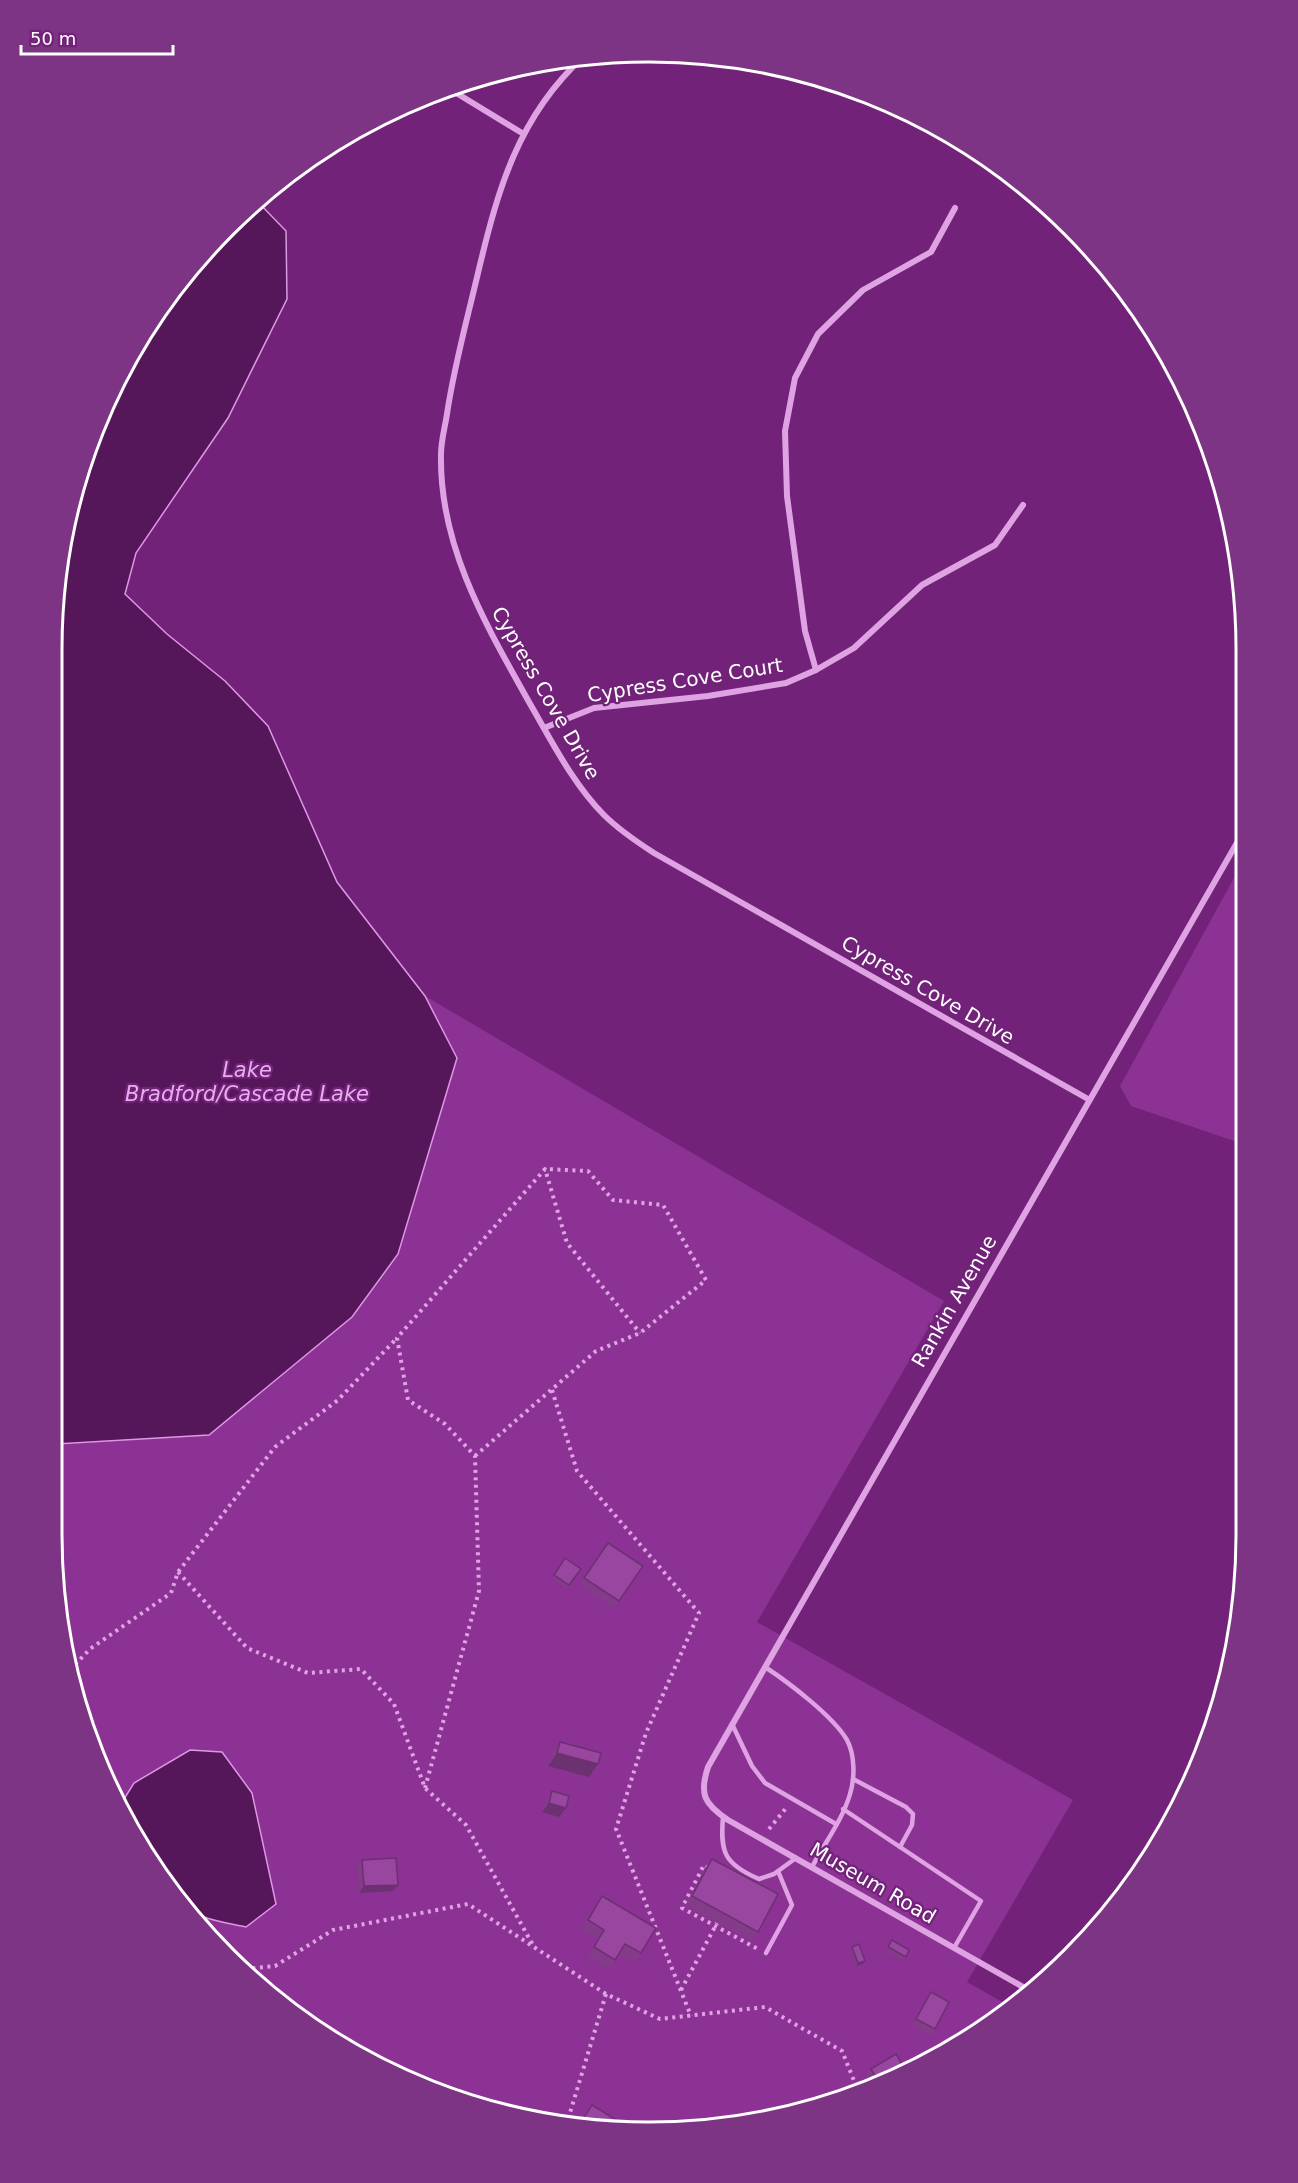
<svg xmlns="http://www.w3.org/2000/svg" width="1298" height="2183" viewBox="0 0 1298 2183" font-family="'DejaVu Sans',sans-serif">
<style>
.green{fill:#8c3294}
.water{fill:#551759;stroke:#de97e5;stroke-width:1.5}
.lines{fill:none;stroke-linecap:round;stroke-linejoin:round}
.path{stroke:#dfa3e4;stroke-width:4;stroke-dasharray:3 4.5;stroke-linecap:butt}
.service{stroke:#dfa3e4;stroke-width:4.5}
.minor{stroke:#dfa3e4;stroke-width:6}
.wall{fill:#843c8a}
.shaded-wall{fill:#6b3170}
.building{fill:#9946a0;stroke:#6b3170;stroke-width:1.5}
.labels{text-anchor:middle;stroke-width:4.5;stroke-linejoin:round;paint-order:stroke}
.street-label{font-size:20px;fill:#fff;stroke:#722279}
.water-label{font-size:21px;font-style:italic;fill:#e7aeec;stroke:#722279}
.rim{fill:none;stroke:#fff;stroke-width:3}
</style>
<rect width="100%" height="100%" fill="#722279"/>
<g class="green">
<polygon points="1246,856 1246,1145 1131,1106 1120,1086"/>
<polygon points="425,996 944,1301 757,1622 1073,1800 967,1982 1013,2008 914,2070 841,2100 727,2127 649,2132 571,2127 457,2100 384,2070 285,2009 174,1898 113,1799 83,1726 56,1612 56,1444 209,1435 352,1316 398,1254 457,1058"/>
</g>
<g class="water">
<polygon points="257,201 286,231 287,299 228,418 136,553 125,594 167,634 225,681 268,726 337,882 425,996 457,1058 398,1254 352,1317 209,1435 56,1444 52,610 83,456 152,316 226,226"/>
<path d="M190 1750 222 1752 252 1793 276 1904 246 1927C218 1921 195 1919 174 1898L119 1807 134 1783Z"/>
</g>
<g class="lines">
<g class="path">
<polyline points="552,1390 577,1471 699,1613 646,1733 616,1829 691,2016"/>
<polyline points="475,1456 596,1351 640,1333 706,1280 663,1205 613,1200 588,1171 545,1169"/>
<polyline points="178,1572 247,1648 308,1673 361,1669 394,1704 425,1788 466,1825 534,1947"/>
<polyline points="70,1670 90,1649 171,1593 178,1572 275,1447 338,1400 397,1338"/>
<polyline points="425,1788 479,1591 475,1456 445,1424 408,1400 397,1338 545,1169 567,1243 640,1333"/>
<polyline points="769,1829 787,1807"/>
<polyline points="708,1868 704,1865 682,1908 758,1949"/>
<polyline points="245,1969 275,1966 333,1930 468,1904 606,1994 660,2019 765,2007 842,2051 859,2093"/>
<polyline points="681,1990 717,1923"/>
<polyline points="566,2126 606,1994"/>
</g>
<g class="service">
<path d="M765 1667C788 1682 833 1716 847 1740 855 1755 855 1778 850 1794 843 1819 824 1844 812 1867"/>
<polyline points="732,1724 752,1766 765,1783 836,1824"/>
<polyline points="853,1779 906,1807 913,1814 912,1825 900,1847"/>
<polyline points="843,1809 981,1901 954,1948"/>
<path d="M723 1817C720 1852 724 1864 759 1879L774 1874 796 1858"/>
<polyline points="766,1953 792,1905 778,1871"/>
</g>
<g class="minor">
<path d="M583 57C518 117 498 189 478 273 467 320 454 366 447 414 445 427 441 441 441 454 439 546 486 625 529 702 551 740 573 784 604 815 619 830 637 842 654 853L1088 1099"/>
<polyline points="448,88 522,133"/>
<polyline points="816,670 805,631 787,496 785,431 795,378 818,334 863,290 931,252 955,208"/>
<polyline points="544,728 594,708 708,696 786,683 816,670 854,648 922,585 995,545 1023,505"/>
<path d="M1032 1992 728 1820C704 1804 699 1794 708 1767L1246 827"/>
</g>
</g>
<g class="wall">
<polygon points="608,1543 643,1566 614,1608 580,1585"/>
<polygon points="565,1558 581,1569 567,1589 552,1578"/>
<polygon points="560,1742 589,1777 548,1766 551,1755"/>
<polygon points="552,1791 559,1817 542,1812 546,1801"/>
<polygon points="712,1859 758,1932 752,1941 685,1906 705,1868"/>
<polygon points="362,1860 398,1885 393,1891 359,1893 358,1866"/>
<polygon points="602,1896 641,1953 634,1963 619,1954 609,1970 587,1956 598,1939 581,1929"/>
<polygon points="892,1940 906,1957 903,1960 886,1951"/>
<polygon points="852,1947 865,1961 863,1964 856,1966 850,1950"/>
<polygon points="931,1992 935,2029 931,2036 912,2026"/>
<polygon points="871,2069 907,2073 873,2087 866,2075"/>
</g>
<g class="shaded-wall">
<polygon points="557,1753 598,1764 589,1777 548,1766"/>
<polygon points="549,1803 566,1808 559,1817 542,1812"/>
<polygon points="398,1885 393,1891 359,1893 364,1886"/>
<polygon points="865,1961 863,1964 856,1966 858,1963"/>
</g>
<g class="building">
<polygon points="608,1543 643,1566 619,1601 584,1578"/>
<polygon points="565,1558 581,1569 569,1585 554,1575"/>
<polygon points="560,1742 601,1753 598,1764 557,1753"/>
<polygon points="552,1791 569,1796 566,1808 549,1803"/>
<polygon points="396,1858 398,1885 364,1886 362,1860"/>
<polygon points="712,1859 778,1894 758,1932 692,1896"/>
<polygon points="602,1896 656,1928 641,1953 625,1944 615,1960 594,1947 604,1930 588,1920"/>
<polygon points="892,1940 909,1950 906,1957 888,1947"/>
<polygon points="859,1944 865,1961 858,1963 852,1947"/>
<polygon points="931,1992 949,2002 935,2029 916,2019"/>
<polygon points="896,2054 907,2073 880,2084 871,2069"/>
<polygon points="592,2105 623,2124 620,2130 578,2127"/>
</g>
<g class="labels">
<g class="street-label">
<text transform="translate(685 680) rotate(-9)" y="7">Cypress Cove Court</text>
<text transform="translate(546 693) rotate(60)" y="7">Cypress Cove Drive</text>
<text transform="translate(928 990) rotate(30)" y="7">Cypress Cove Drive</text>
<text transform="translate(954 1301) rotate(-60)" y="7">Rankin Avenue</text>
<text transform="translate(873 1883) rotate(30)" y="7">Museum Road</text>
</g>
<g class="water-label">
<text x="247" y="1077">Lake<tspan x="247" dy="24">Bradford/Cascade Lake</tspan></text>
</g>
</g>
<path d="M0 0H1298V2183H0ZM649 62H649A587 587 0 0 1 1236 649V1535A587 587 0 0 1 649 2122H649A587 587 0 0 1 62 1535V649A587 587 0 0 1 649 62Z" fill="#7d3484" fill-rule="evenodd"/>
<path class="rim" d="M649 62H649A587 587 0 0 1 1236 649V1535A587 587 0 0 1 649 2122H649A587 587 0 0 1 62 1535V649A587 587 0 0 1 649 62Z"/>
<path d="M21 45v9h152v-9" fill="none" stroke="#ffffff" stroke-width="3"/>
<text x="30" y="45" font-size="18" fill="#ffffff" stroke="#722279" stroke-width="4.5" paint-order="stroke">50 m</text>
</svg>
